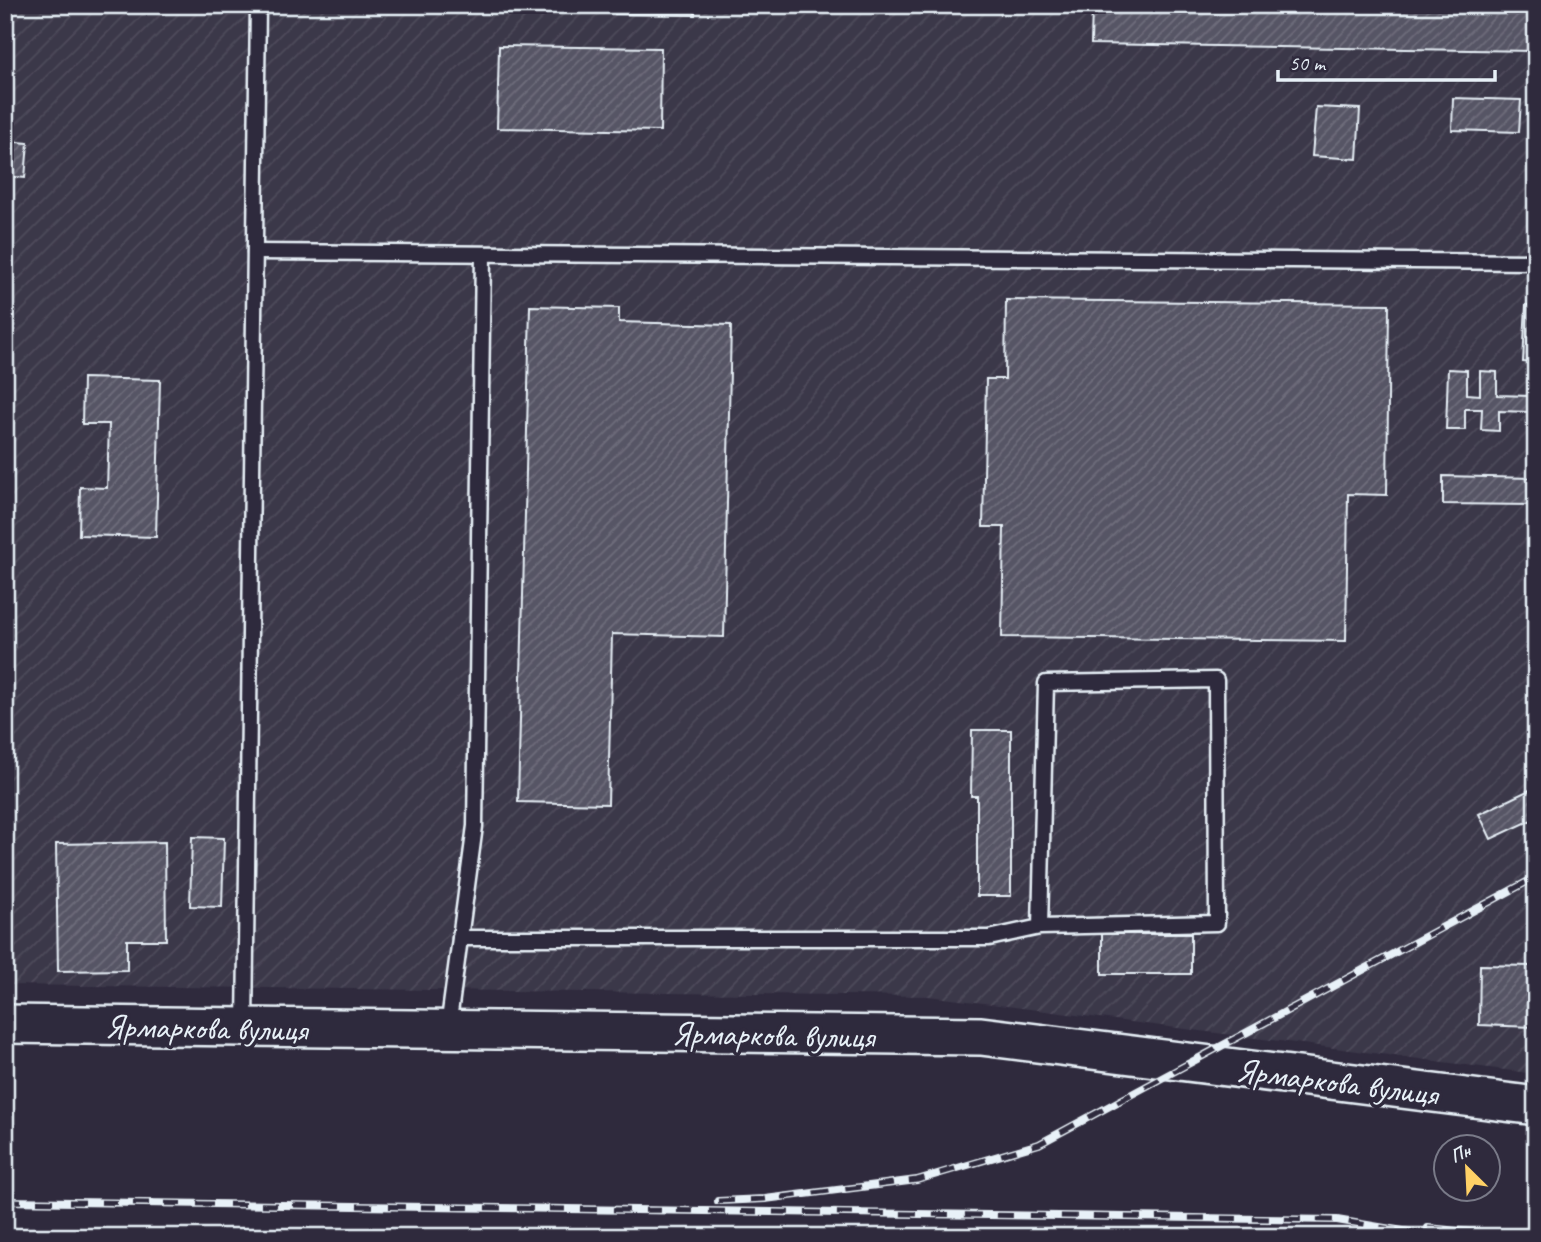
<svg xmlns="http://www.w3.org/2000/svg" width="1541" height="1242" viewBox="0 0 1541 1242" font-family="Caveat,sans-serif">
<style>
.industrial{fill:url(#industrial-furrows)}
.building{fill:url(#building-hatch);stroke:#e8f1f8;stroke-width:2}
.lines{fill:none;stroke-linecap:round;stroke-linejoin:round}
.lane-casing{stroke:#e8f1f8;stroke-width:19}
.secondary-casing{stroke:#e8f1f8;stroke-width:42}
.lane{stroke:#2f2a3d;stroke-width:14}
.secondary{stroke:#2f2a3d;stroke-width:37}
.rail-casing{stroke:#e8f1f8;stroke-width:8}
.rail{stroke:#2f2a3d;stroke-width:5;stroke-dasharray:16;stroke-linecap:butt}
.labels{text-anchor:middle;stroke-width:7;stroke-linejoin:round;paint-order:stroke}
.street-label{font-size:33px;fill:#e8f1f8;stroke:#2f2a3d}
</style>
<defs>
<pattern id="industrial-furrows" width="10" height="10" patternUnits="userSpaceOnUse" patternTransform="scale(1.75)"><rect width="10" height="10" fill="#3b3749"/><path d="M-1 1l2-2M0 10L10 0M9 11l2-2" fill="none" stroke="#4e4b5b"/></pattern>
<pattern id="building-hatch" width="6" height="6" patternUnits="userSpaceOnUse" patternTransform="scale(1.75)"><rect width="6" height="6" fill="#575565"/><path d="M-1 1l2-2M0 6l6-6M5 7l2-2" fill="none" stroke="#6f6e7c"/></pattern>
</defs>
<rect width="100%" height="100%" fill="#2f2a3d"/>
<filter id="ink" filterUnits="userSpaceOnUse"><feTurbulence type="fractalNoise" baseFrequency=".0143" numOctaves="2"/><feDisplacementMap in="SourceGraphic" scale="14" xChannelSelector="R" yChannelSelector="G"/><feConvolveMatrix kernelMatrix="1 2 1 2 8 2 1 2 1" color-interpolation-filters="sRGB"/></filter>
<g filter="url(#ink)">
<polygon class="industrial" points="5,5 1536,5 1536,1074 928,996 5,985"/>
<g class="building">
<polygon points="615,5 695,5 695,15 615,14"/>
<polygon points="1092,5 1536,5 1536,51 1091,44"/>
<polygon points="499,46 661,48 660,131 497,128"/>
<polygon points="1453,98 1521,100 1519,132 1452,130"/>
<polygon points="1316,107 1360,109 1357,159 1312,156"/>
<polygon points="5,141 28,143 25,178 5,176"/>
<polygon points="1006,300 1389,304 1387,495 1348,494 1346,641 1002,637 1004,527 983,527 986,379 1005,379"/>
<polygon points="1526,305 1536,305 1536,363 1523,362"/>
<polygon points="530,306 619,308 619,322 731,325 724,637 612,634 608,804 518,802"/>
<polygon points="1448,369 1467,370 1467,394 1480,395 1480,371 1497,372 1497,395 1531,396 1530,412 1499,411 1499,431 1481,430 1482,409 1465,409 1465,430 1446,430"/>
<polygon points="83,378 160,380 156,537 79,535 80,487 107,488 109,424 82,424"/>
<polygon points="1443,476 1536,478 1536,505 1443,504"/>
<polygon points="972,730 1011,730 1011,896 977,896 977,796 971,796"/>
<polygon points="1536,749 1536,767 1529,753"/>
<polygon points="1536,787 1536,818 1491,839 1479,814"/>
<polygon points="192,837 224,838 222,907 190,906"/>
<polygon points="165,842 166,940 127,940 127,970 58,971 56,844"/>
<rect x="1102" y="934" width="89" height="40"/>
<polygon points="1480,965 1536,966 1536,1027 1479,1025"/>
</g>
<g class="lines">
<defs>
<g id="lane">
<polyline points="255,252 1536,262"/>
<polyline points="460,938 989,938 1040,927 1046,683 1216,680 1217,923 1040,927"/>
<polyline points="245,1026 258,5"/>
<polyline points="448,1028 475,826 483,255"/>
</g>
<polyline id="secondary" points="5,1024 981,1036 1536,1106"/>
</defs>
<use href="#lane" class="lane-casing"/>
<use href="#secondary" class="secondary-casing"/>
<use href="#lane" class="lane"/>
<use href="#secondary" class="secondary"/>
<defs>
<g id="rail">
<polyline points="5,1201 1337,1220 1439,1237"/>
<polyline points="718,1201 765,1199 917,1180 1039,1144 1536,877"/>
<polyline points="1428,1228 1520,1237"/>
</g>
</defs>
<use href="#rail" class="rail-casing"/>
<use href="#rail" class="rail"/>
</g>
</g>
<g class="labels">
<g class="street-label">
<text transform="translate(206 1027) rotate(1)" y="12">Ярмаркова вулиця</text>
<text transform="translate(773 1034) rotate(1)" y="12">Ярмаркова вулиця</text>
<text transform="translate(1337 1081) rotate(7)" y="12">Ярмаркова вулиця</text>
</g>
</g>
<rect width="1541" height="1242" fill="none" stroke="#2f2a3d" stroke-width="28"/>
<rect x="14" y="14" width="1513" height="1214" fill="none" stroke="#e8f1f8" stroke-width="2.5" filter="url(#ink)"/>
<g transform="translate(1467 1168) rotate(336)"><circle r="33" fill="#2f2a3d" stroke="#797a88" stroke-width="2"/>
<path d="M0-5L12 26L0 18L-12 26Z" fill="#ffd166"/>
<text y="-10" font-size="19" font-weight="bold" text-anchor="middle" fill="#e8f1f8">Пн</text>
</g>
<path d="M1278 70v10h217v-10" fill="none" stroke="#e8f1f8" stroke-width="3.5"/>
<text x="1289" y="70" font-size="21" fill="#e8f1f8" stroke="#2f2a3d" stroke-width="5" paint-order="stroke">50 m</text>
</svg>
